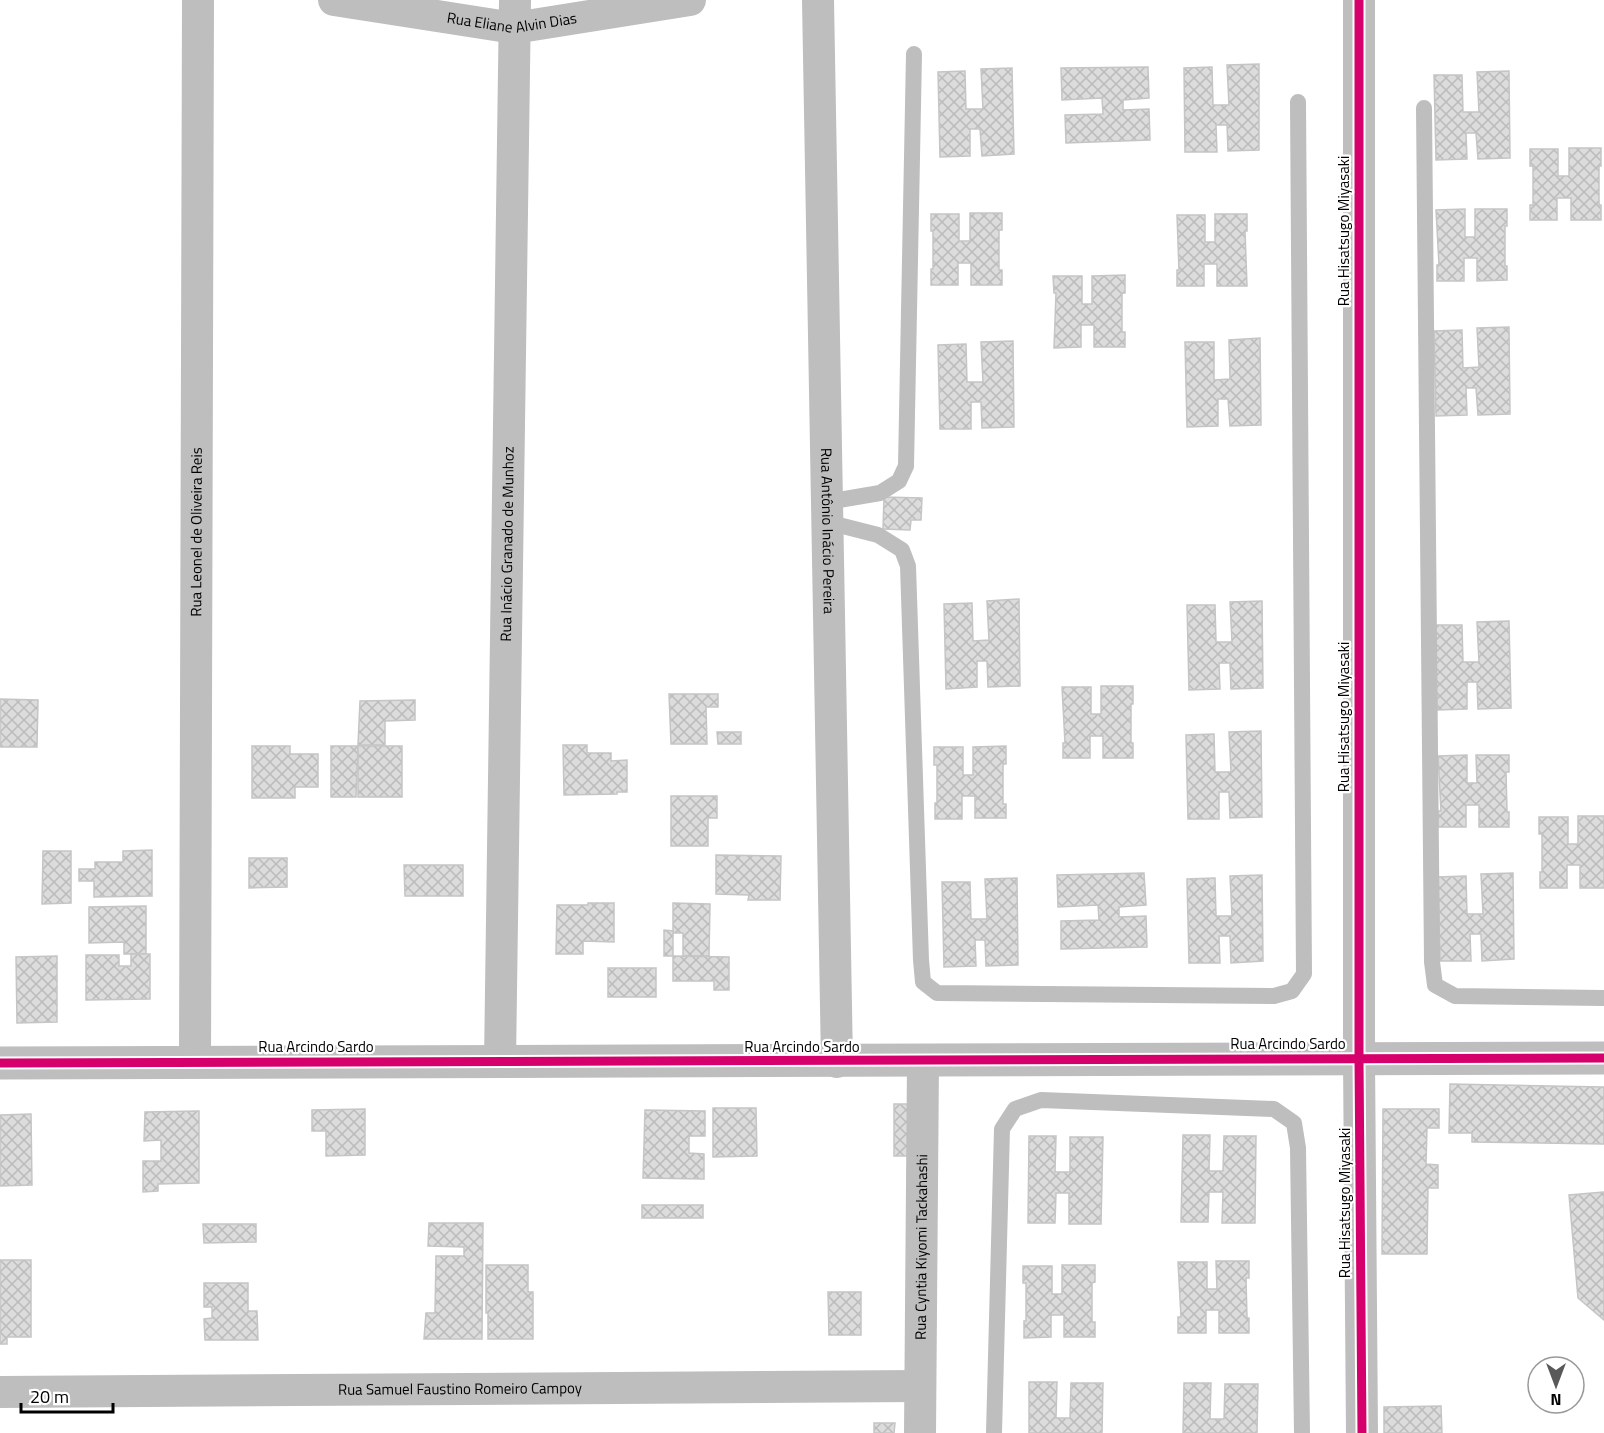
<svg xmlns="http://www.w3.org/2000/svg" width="1604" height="1433" viewBox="0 0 1604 1433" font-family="'Titillium Web',sans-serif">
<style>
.building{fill:url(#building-cross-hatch);stroke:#c5c5c5;stroke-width:1.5}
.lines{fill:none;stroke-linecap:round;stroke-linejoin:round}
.service{stroke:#bebebe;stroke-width:16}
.minor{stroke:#bebebe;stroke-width:32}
.tertiary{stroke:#bebebe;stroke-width:33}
.cycleway-casing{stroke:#fff;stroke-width:13}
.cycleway{stroke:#d6006c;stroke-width:9}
.labels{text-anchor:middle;stroke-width:4.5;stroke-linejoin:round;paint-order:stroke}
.street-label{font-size:15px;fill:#000;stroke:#fff}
</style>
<defs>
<pattern id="building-cross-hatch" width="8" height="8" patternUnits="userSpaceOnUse" patternTransform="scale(1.5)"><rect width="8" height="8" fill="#dcdcdc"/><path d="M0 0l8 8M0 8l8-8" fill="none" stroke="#bbb"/></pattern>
</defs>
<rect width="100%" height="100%" fill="#fff"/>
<g class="building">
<polygon points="1259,64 1259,150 1228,151 1227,125 1216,125 1217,152 1185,152 1184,68 1212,67 1213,105 1229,105 1227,65"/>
<polygon points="1148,67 1149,98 1123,100 1123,110 1149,109 1150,140 1066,143 1065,115 1103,114 1102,98 1062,100 1061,68"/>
<polygon points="1012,68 1014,154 982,156 980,129 970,129 970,156 940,157 938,72 965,71 966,109 983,109 981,69"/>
<polygon points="1509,71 1510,158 1478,159 1476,133 1466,133 1467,159 1436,160 1434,75 1462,75 1463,112 1479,112 1477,72"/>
<polygon points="1569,148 1601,148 1601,166 1599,166 1599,205 1601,205 1601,220 1571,220 1571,198 1557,198 1557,220 1530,220 1530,205 1533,205 1533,166 1530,166 1530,149 1558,149 1558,176 1569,176"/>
<polygon points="1465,209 1465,237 1475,237 1475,209 1507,209 1507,226 1505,226 1505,266 1507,266 1507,280 1477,281 1477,258 1464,258 1464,281 1437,281 1437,265 1439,265 1436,210"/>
<polygon points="970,213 1002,213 1002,230 999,230 999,270 1002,270 1002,285 971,285 971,263 958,263 958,285 931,285 931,269 933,269 933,231 931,231 931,214 959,214 959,241 970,241"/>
<polygon points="1215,214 1247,214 1247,231 1245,231 1247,286 1217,286 1217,264 1204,264 1204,286 1177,286 1177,270 1179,270 1177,215 1205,215 1205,242 1215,242"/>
<polygon points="1125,275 1125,293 1122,293 1122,332 1125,332 1125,347 1094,347 1094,325 1081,325 1081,347 1054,348 1056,293 1054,293 1053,276 1082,276 1082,304 1092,304 1092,276"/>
<polygon points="1509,327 1510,414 1478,415 1476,388 1466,388 1467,415 1436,416 1434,331 1462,330 1463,368 1479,367 1477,328"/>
<polygon points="1260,338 1261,425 1230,426 1228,399 1218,399 1218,426 1187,427 1185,342 1214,342 1214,380 1230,379 1229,340"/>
<polygon points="1013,341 1014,427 982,428 981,402 971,402 971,429 940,429 938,345 966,344 967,382 983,382 981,342"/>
<polygon points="884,497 922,498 921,520 911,520 910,530 883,529"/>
<polygon points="1019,599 1020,686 988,687 987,661 977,661 977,687 946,689 944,604 972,603 973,641 989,640 987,601"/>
<polygon points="1262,601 1263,688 1231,689 1230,663 1219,663 1220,689 1189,690 1187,605 1215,605 1216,642 1232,642 1230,602"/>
<polygon points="1509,621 1511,708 1478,709 1477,682 1467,682 1467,709 1437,710 1434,625 1462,625 1463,662 1479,662 1477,622"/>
<polygon points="1101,686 1133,686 1133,704 1131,704 1131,743 1133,743 1133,758 1103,758 1103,736 1090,736 1090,758 1063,758 1063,743 1065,743 1062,687 1091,687 1091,714 1101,714"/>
<polygon points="669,694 718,694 718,707 706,707 707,744 671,744"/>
<polygon points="0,699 38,700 37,747 0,747"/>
<polygon points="415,700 415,720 385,721 385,745 358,745 360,701"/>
<polygon points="1261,731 1262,817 1230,818 1229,792 1219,792 1219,819 1188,819 1186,735 1214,734 1215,772 1231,772 1229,732"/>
<polygon points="717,732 741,732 741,744 718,744"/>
<polygon points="563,745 587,745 587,753 611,753 611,761 627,760 627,792 617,792 617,794 564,795"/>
<polygon points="252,746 290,746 290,754 318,754 318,787 295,787 295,798 252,798"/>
<polygon points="331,746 358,746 356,797 331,797"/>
<rect x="358" y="746" width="44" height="51"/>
<polygon points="1006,746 1006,764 1003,764 1003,804 1006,804 1006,818 975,818 975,796 962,796 962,819 935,819 935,803 937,803 937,765 934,765 934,747 963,747 963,775 973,775 973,747"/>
<polygon points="1467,755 1467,783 1477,783 1476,755 1509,755 1509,772 1506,772 1507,812 1509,812 1509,827 1479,827 1479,805 1466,805 1466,827 1438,827 1438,811 1441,811 1438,756"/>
<polygon points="671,796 717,796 717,818 708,818 708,846 671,846"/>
<polygon points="1578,816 1604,816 1604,888 1580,888 1580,865 1567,865 1567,888 1540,888 1540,872 1542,872 1542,834 1539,834 1539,817 1568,817 1568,844 1578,844"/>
<polygon points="152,850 152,896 94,897 94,881 79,881 79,869 95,869 95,862 123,862 123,851"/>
<polygon points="43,851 71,851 71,903 42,904"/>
<polygon points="716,855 781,856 780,900 748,900 749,895 716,894"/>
<polygon points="249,858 287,858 287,887 249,888"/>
<polygon points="404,865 463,865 463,896 405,896"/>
<polygon points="1144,873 1146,905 1119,907 1119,917 1146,916 1147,947 1061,949 1061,921 1099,920 1098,905 1058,907 1057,875"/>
<polygon points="1513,873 1514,959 1482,961 1481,934 1470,934 1471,961 1440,961 1438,877 1466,876 1467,914 1483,914 1481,874"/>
<polygon points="1262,875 1263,961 1231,963 1230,936 1219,936 1220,963 1189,963 1187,879 1215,878 1216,916 1232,916 1230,876"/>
<polygon points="1017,878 1018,965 986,966 985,940 975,940 976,966 944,967 942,882 970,882 971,919 987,919 985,879"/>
<polygon points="588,903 614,903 614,942 583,941 583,954 556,954 557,905 588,905"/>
<polygon points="673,903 710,904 709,956 683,956 683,933 673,933"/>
<polygon points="146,906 146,954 124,954 124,942 89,943 89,907"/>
<polygon points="664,930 673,931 673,956 664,956"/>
<polygon points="131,954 150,954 150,999 86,1000 86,955 119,955 119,966 131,966"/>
<polygon points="57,956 57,1022 17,1023 16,957"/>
<polygon points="673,956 729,957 729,990 714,990 714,981 673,981"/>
<rect x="608" y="968" width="48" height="29"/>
<polygon points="1450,1084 1604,1087 1604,1144 1472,1142 1472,1133 1449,1133"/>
<polygon points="894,1104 921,1104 907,1156 894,1156"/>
<polygon points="713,1108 756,1108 757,1156 713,1157"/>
<polygon points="365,1109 365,1155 326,1156 326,1131 312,1131 312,1110"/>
<polygon points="1383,1109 1439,1109 1439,1128 1427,1128 1426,1164 1438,1165 1438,1188 1428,1188 1427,1254 1382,1254"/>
<polygon points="645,1110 705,1111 705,1136 689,1136 689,1153 704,1154 704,1179 643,1178"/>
<polygon points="199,1111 199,1183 158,1184 158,1191 143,1192 143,1161 161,1161 161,1140 144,1141 145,1112"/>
<polygon points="31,1114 32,1185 0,1186 0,1115"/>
<polygon points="1183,1135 1210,1135 1209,1171 1223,1171 1224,1136 1256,1136 1255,1223 1222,1223 1223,1192 1209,1192 1208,1222 1181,1222"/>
<polygon points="1029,1136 1056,1136 1055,1172 1070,1172 1070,1137 1103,1137 1101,1224 1069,1224 1069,1193 1056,1193 1055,1223 1028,1223"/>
<polygon points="1604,1192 1604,1320 1578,1298 1569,1195"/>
<rect x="642" y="1205" width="61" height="13"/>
<polygon points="429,1223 483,1223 482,1339 424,1339 426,1313 435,1313 436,1256 464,1256 464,1247 428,1246"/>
<polygon points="203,1224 256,1224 256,1242 204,1243"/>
<polygon points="0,1260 31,1260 31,1337 7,1337 7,1344 0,1344"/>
<polygon points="1216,1261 1249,1261 1249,1278 1246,1278 1247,1318 1249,1318 1249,1333 1219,1333 1219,1310 1206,1310 1206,1333 1178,1333 1178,1317 1181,1317 1178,1262 1207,1262 1207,1289 1217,1289"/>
<polygon points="486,1265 528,1265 528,1292 533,1292 533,1339 488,1339 488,1313 486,1313"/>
<polygon points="1062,1265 1095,1265 1095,1282 1092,1283 1092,1322 1095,1322 1095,1337 1064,1337 1064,1315 1051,1315 1051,1337 1024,1338 1024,1321 1026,1321 1026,1283 1023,1283 1023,1266 1052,1266 1052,1294 1062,1294"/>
<polygon points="204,1283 248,1283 248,1311 257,1311 258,1340 205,1340 204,1319 212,1318 212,1307 204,1307"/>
<polygon points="828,1292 861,1292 861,1335 829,1335"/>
<polygon points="1029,1382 1057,1382 1056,1418 1070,1418 1071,1383 1103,1383 1102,1433 1029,1433"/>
<polygon points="1184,1383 1211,1383 1210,1419 1224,1419 1225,1384 1258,1384 1257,1433 1183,1433"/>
<polygon points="1441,1406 1442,1433 1384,1433 1384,1407"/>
<polygon points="874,1423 895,1423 894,1433 874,1433"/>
</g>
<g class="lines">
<g class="service">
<polyline points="1424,108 1432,962 1435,985 1455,996 1604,998"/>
<polyline points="827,502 880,493 899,481 906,466 914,54"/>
<polyline points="827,522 878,535 902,550 908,566 921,960 923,982 937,993 1274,996 1292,991 1304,974 1298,102"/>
<polyline points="994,1433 1002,1129 1015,1109 1041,1100 1274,1109 1294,1123 1298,1148 1302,1433"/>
</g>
<g class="minor">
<path id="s1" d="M334 0 514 28 690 0"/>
<path id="s2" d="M818 0 837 1062"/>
<polyline points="1359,0 1359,1059 1362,1433"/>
<path id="s3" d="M500 1062 515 0"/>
<path id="s4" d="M195 1063 198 0"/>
<path id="s5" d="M0 1392 920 1386"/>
<path id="s6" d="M920 1433 923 1061"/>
</g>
<polyline class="tertiary" points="0,1063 1604,1058"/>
<defs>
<g id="cycleway">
<polyline points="1359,0 1359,1059 1362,1433"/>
<polyline points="0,1063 1604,1058"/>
</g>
</defs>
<use href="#cycleway" class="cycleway-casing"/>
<use href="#cycleway" class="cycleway"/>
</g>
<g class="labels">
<g class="street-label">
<text dy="5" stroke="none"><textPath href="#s1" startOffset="180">Rua Eliane Alvin Dias</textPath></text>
<text transform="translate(1344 231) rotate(-90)" y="5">Rua Hisatsugo Miyasaki</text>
<text dy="5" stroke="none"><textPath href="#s4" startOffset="531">Rua Leonel de Oliveira Reis</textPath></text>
<text dy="5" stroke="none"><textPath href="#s2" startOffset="531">Rua Antônio Inácio Pereira</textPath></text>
<text dy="5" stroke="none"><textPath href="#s3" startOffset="518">Rua Inácio Granado de Munhoz</textPath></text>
<text transform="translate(1344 717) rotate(-90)" y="5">Rua Hisatsugo Miyasaki</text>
<text x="1288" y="1049">Rua Arcindo Sardo</text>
<text x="316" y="1052">Rua Arcindo Sardo</text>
<text x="802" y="1052">Rua Arcindo Sardo</text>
<text transform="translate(1345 1203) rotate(-90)" y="5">Rua Hisatsugo Miyasaki</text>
<text dy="5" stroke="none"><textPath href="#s6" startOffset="186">Rua Cyntia Kiyomi Tackahashi</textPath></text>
<text dy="5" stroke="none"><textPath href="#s5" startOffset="460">Rua Samuel Faustino Romeiro Campoy</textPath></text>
</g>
</g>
<g transform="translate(1556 1385) rotate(180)"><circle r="28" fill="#ffffff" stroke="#999999" stroke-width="1.5"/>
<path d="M0-4.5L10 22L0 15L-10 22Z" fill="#595959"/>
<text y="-9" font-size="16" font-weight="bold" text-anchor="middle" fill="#000000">N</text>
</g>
<path d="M21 1403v9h92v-9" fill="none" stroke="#000000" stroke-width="3"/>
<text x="30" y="1403" font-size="18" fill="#000000" stroke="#ffffff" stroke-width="4.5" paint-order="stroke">20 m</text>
</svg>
